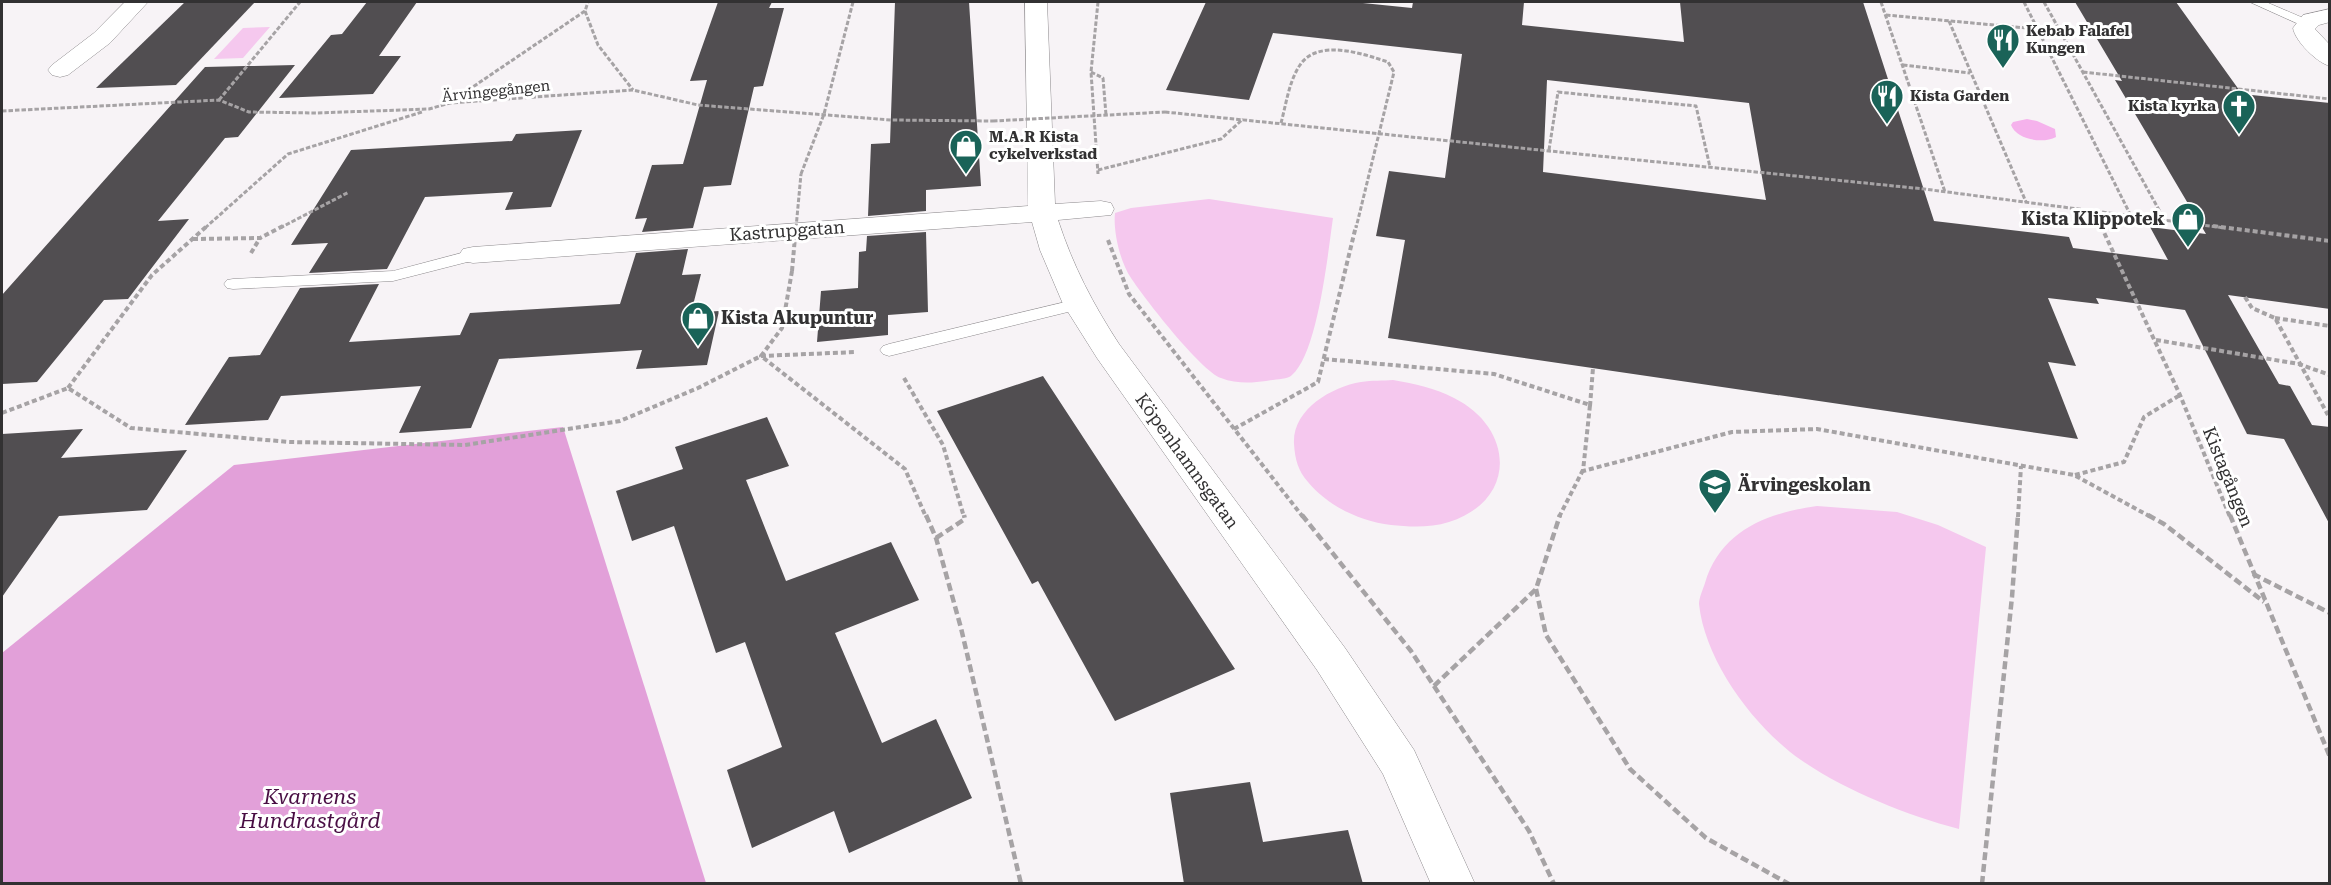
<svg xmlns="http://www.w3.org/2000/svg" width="2331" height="885" viewBox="0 0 2331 885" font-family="'Roboto Serif',serif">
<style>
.green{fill:#f5c8ee}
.forest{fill:#e2a0d9}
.water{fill:#f5b2ec}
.building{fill:#514e51;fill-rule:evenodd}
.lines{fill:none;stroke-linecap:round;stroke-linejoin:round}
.lane-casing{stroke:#8d8a8d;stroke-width:1}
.street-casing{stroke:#8d8a8d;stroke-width:1}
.path-far2{stroke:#a6a3a5;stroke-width:3;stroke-dasharray:4.5 2;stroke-linecap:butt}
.path-far1{stroke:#a6a3a5;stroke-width:4;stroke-dasharray:5 3;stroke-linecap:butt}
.path{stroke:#a6a3a5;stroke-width:4.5;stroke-dasharray:8 4;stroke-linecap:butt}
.lane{fill:#fff;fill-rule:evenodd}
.street{fill:#fff;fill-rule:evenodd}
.path-bridge-far1{stroke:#a6a3a5;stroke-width:3;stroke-dasharray:4.5 2;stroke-linecap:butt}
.path-bridge{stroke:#a6a3a5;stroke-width:4;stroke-dasharray:5 3;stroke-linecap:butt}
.labels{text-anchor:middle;stroke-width:6;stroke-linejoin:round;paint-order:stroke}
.far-poi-label{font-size:15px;font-weight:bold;fill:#323132;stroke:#fff;text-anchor:start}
.far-street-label{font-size:15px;fill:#323132;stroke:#fff}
.poi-label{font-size:18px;font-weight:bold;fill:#323132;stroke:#fff;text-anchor:start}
.street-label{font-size:18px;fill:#323132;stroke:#fff}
.near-park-label{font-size:21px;font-style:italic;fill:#490e44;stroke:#fff}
</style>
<rect width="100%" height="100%" fill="#f7f3f6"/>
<g class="green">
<polygon points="270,27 243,58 214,59 243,28"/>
<path d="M1209 199 1333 218C1328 252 1318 353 1292 375 1287 380 1274 379 1266 381 1252 383 1236 384 1221 378 1201 371 1144 298 1131 278 1120 262 1113 231 1115 213L1131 208Z"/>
<path d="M1393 380C1415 384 1435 388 1454 398 1514 428 1518 500 1449 522 1430 528 1410 527 1391 525 1359 521 1328 506 1308 482 1298 471 1295 459 1294 444 1292 410 1331 387 1361 382 1372 380 1383 381 1393 380Z"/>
<path d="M1817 506 1897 512 1938 525 1986 547 1959 829C1906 815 1846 791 1801 760 1755 728 1705 662 1699 604 1699 598 1703 589 1705 583 1721 530 1768 513 1817 506Z"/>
</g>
<polygon class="forest" points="563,427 706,883 2,883 2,653 234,465"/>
<path class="water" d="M2027 119 2037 121 2055 129 2056 137C2043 144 2017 140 2011 125L2013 122Z"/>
<g class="building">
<polygon points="185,2 255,2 176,85 96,88"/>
<polygon points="367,2 417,2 379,56 401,56 373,94 279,98 331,35 342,34"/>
<polygon points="718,2 772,2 769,8 784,8 763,86 754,87 731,185 704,187 693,228 642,232 647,218 635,219 652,165 683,164 707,80 690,81"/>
<polygon points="895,2 969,2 981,186 926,190 926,211 868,216 871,144 890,143"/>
<path d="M1206 2H1353L1412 8 1413 2H1524L1522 25 1684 42 1680 2H1863L1934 221 2069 237 2073 248 2168 260 2150 227 2206 234 2115 80 2122 81 2075 2H2176L2242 94 2330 103V309L2228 295 2279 384 2290 386 2312 425 2330 427V525L2284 439 2247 434 2185 310 2096 298 2099 304 2048 298 2076 366 2048 362 2078 439 1388 338 1405 240 1376 236 1389 171 1445 178 1462 54 1273 33 1249 100 1166 90ZM1547 80 1749 103 1766 200 1543 172Z"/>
<polygon points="295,65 238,137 225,138 158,221 189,219 128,299 104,300 37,382 2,384 2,295 205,67"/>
<polygon points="582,130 551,207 505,210 513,192 425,197 387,269 309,273 328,243 291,245 351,150 512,141 516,134"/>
<polygon points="926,232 928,312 888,315 888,335 817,342 821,291 858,288 859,252 866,251 867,236"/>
<polygon points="688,249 682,275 701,274 691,313 719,311 707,365 636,369 642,350 499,359 471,428 399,433 421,386 281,396 268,420 185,425 229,357 260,355 300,288 379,284 349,342 460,335 470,313 620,304 636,253"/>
<polygon points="1043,376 1235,669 1115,721 1038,581 1032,584 937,411"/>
<polygon points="767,417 789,466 746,480 786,581 891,542 919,600 835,633 882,743 936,719 972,798 849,853 834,811 752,848 727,770 782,747 745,642 716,653 674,526 632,541 616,491 683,469 675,447"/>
<polygon points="83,429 61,458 187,450 147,510 59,516 2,597 2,434"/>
<polygon points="1250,782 1263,842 1348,830 1363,884 1184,884 1170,793"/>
</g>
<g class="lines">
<defs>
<g id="lane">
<polygon points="2250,2 2266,2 2315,23 2308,27 2303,26"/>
<polygon points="473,250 479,251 481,255 479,259 393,281 233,289 227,288 224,284 227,280 233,279 393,271"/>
<polygon points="1078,299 1084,300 1087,304 1084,308 889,356 883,354 880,350 883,346 889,344"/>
</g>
<g id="street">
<polygon points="125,2 148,2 110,43 68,75 60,77 52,75 48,70 52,65 94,33"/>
<path d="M1025 2H1047L1055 204 1101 201 1111 203 1114 209 1111 215 1058 220C1073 266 1093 304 1119 344L1345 648 1414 750 1475 884H1431L1383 774 1317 670 1097 358 1063 304 1040 250 1032 222 473 263 463 261 459 255 463 249 473 247 1028 206Z"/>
<path d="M2330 9V22L2319 25 2315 29 2330 45V66C2317 63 2295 41 2293 28L2303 15Z"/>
</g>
</defs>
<use href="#lane" class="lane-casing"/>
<use href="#street" class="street-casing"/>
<g class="path-far2">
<polyline points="1098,2 1091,72 1098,174"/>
<polyline points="1881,2 1945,192"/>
<polyline points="2024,2 2130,214"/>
<polyline points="2044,2 2164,219"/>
<polyline points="585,11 598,45 633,90"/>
<polyline points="1886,15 2037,29"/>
<polyline points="1949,21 2026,202"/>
<polyline points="1903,65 1970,73"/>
<polyline points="1091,72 1103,78 1106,115"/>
<polyline points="2083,72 2330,99"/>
<polyline points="219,100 300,2"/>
<polyline points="452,101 585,11 588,2"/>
<polyline points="2,111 219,100 249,112 316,113 429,109 450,103 633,90 698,105 891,120 993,121"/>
<polyline points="1165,112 1924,189 2225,228"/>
<path d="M1281 123C1286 105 1289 81 1300 65 1318 38 1364 54 1388 62L1394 72 1356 228"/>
<polyline points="1549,150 1558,92 1696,106 1710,167"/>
<polyline points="1098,170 1221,139 1243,119"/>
<polyline points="801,174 824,114 853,2"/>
<polyline points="2093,210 2101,228"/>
<polyline points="205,228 288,154 422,112"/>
<polyline points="280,228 349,192"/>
</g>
<g class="path-far1">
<polyline points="2101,226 2180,395 2230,517"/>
<polyline points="2213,226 2330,241"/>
<polyline points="193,239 260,238 283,226"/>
<polyline points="1108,240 1129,294 1303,517"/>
<polyline points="251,253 260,238"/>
<polyline points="792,271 782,328 761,356 905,469 926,517"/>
<polyline points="2245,297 2252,308 2275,318 2328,415"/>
<polyline points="2275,318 2330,326"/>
<polyline points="2156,340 2299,364 2330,375"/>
<polyline points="1324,359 1494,374 1590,405 1583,471 1732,432 1817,429 2074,475 2151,517"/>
<polyline points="904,378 943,445 964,517"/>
<polyline points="68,388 152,275 207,226"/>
<polyline points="1590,406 1593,368"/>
<polyline points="2,413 68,388 131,428 289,442 465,445 620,421 698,388 761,356 856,352"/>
<polyline points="1234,429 1318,382 1356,226"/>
<polyline points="2075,475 2124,462 2144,417 2180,395"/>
<polyline points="1559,517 1583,470"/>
<polyline points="2018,517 2021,466"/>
</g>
<g class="path">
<polyline points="926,515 936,538 961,628 1021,884"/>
<polyline points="1302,515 1411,651 1529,831 1554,884"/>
<polyline points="2148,515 2164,524 2264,602"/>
<polyline points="2230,515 2330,757"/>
<polyline points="936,538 965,519 964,515"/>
<polyline points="2253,574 2330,613"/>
<polyline points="1536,589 1546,635 1630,769 1706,838 1789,884"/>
<polyline points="1434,686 1536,589 1560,515"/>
<polyline points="1982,884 2012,597 2018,515"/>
</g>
<use href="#lane" class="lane"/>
<use href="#street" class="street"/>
<g class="path-bridge-far1">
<polyline points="993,121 1165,112"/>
<polyline points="796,228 801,174"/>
</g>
<polyline class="path-bridge" points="792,271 796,226"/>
</g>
<defs>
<symbol id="restaurant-pin" viewBox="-11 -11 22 30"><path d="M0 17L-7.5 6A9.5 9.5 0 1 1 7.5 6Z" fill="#1a6358" stroke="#fff"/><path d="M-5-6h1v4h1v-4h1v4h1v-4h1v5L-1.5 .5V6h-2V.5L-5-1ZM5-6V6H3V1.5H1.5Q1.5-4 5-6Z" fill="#fff"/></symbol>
<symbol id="church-pin" viewBox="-11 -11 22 30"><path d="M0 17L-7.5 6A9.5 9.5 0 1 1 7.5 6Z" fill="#1a6358" stroke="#fff"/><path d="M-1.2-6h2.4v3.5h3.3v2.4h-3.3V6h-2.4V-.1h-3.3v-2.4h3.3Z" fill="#fff"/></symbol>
<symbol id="shop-pin" viewBox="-11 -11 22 30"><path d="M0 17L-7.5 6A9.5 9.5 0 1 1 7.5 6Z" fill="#1a6358" stroke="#fff"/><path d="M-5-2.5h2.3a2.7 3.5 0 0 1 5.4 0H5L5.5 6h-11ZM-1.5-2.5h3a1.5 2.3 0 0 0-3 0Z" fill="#fff"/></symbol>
<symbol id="school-pin" viewBox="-11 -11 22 30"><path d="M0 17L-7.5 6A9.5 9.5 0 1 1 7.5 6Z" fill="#1a6358" stroke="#fff"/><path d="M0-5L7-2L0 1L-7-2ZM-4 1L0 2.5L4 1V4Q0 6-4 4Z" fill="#fff"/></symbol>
</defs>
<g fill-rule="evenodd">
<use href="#restaurant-pin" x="1984" y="21" width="38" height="52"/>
<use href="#restaurant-pin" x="1868" y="77" width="38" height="52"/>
<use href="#church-pin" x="2220" y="87" width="38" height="52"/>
<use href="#shop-pin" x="947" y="127" width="38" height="52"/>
<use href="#shop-pin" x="2169" y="200" width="38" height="52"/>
<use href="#shop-pin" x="679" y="299" width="38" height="52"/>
<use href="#school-pin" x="1696" y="466" width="38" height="52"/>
</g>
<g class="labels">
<g class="far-poi-label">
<text x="2026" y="36">Kebab Falafel<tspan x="2026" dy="17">Kungen</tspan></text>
<text x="1910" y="101">Kista Garden</text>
<text x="2216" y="111" text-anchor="end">Kista kyrka</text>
<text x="989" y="142">M.A.R Kista<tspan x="989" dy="17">cykelverkstad</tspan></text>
</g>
<g class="far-street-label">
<text transform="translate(496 91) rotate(-6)" y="5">Ärvingegången</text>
</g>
<g class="poi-label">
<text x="2165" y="225" text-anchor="end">Kista Klippotek</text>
<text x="721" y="324">Kista Akupuntur</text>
<text x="1738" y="491">Ärvingeskolan</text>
</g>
<g class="street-label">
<text transform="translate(787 231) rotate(-4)" y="6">Kastrupgatan</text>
<text transform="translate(1187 461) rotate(54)" y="6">Köpenhamnsgatan</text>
<text transform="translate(2228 477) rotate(68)" y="6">Kistagången</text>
</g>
<g class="near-park-label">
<text x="310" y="804">Kvarnens<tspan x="310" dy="24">Hundrastgård</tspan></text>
</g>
</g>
<rect width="2331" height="885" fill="none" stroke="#323132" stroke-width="6"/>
</svg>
